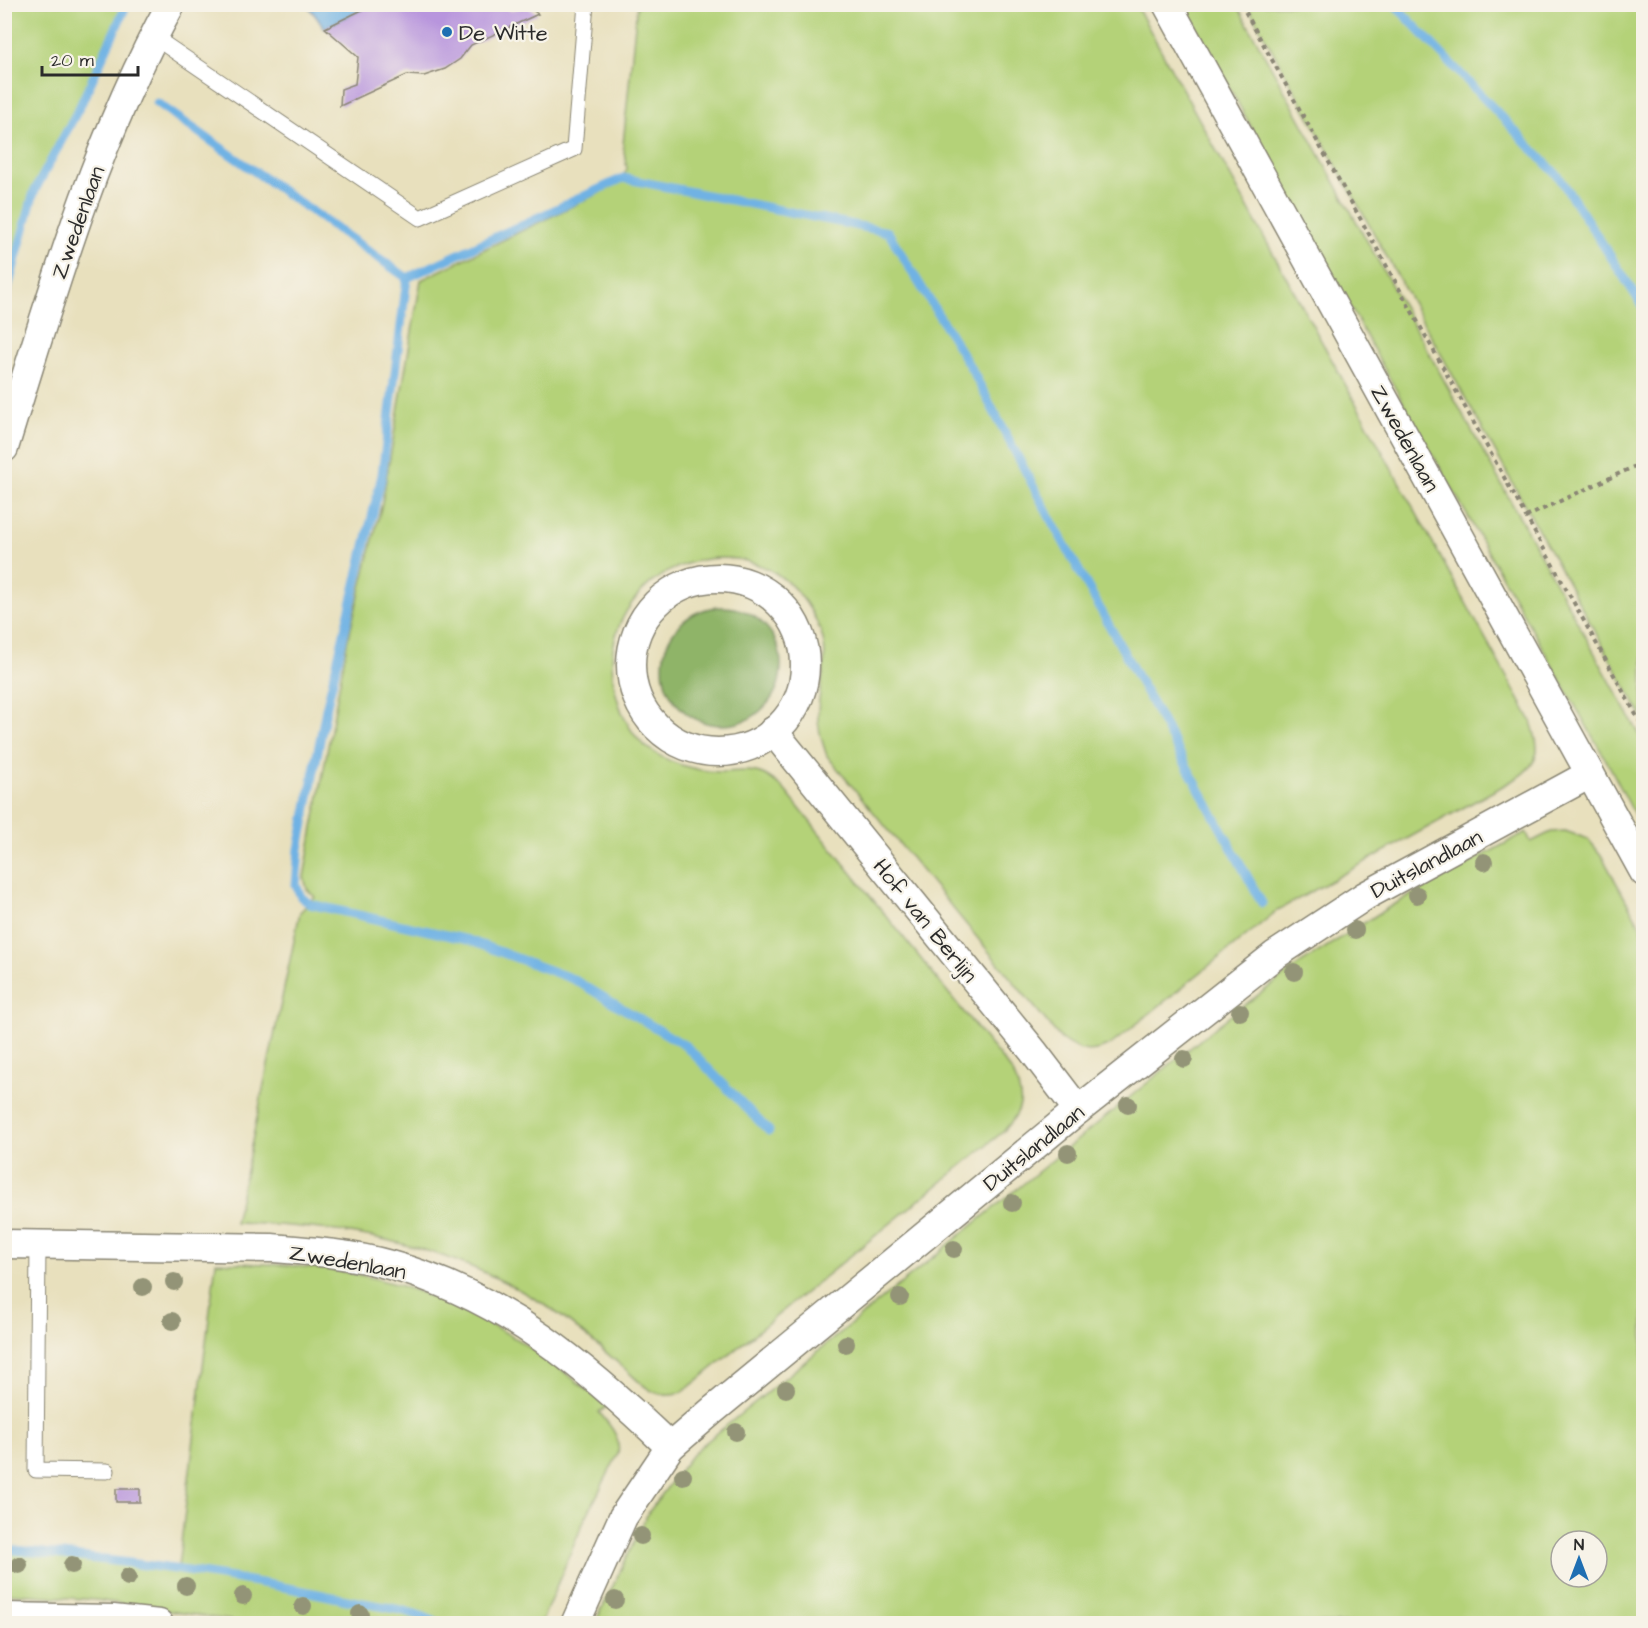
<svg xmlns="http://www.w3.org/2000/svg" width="1648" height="1628" viewBox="0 0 1648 1628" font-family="'Architects Daughter',sans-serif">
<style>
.green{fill:#b4d278;stroke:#707e52;stroke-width:1.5;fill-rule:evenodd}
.forest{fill:#8fb468;stroke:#5d704a;stroke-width:1.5}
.water{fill:#70b2e4;stroke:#4e6e88;stroke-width:1.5}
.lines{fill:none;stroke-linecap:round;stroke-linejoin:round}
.stream{stroke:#70b2e4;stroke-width:9}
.building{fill:#b895dd}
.lane-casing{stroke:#8a8674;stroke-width:17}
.street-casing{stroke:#8a8674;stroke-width:31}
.path{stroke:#8a8674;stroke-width:4;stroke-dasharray:4.5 4.5;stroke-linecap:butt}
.lane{stroke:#fff;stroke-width:15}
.street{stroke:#fff;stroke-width:28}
.tree{fill:#939477}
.poi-dot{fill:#1f6fb2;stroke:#f7f3e8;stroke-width:2}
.labels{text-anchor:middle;stroke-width:4.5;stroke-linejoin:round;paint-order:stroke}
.poi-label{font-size:22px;fill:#2b2b2b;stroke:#f7f3e8;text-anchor:start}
.street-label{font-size:22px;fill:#2b2b2b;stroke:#f7f3e8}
</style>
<rect width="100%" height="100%" fill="#f7f3e8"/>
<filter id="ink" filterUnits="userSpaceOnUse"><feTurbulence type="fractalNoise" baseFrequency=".0167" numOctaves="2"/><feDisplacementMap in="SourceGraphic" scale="12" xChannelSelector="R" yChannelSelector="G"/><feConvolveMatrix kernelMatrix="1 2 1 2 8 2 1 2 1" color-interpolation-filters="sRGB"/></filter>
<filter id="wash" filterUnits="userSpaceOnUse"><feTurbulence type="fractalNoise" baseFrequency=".008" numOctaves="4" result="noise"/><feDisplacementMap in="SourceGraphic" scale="24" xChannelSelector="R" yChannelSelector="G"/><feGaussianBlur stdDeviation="1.35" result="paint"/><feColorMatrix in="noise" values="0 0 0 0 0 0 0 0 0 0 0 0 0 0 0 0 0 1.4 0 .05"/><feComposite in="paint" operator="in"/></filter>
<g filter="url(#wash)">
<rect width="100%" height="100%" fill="#e8e0bd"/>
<g class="green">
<polygon points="5,4 127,5 80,106 34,192 5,302"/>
<path d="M637 5H1136L1531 721C1539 748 1543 760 1517 778L1278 910 1113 1043C1093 1055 1080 1053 1061 1039L827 756C822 741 817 727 818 712 820 670 836 653 811 611 751 507 589 569 615 689 619 709 629 732 644 745 664 762 694 771 720 772 735 772 750 768 765 775 771 778 778 784 783 788L1013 1073C1025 1100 1023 1109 1004 1131L683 1392C672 1394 662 1396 652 1391 642 1386 632 1375 624 1368 598 1346 573 1323 545 1305 448 1244 347 1226 235 1223L300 912 315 897 307 889 304 877 347 643 382 503 421 280 620 183 627 169 623 145Z"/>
<polygon points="1184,5 1237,5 1643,741 1643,831 1611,769 1386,372"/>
<polygon points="1247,5 1643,5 1643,718"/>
<path d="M1565 831 1588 839 1601 855 1643 931V1623H595L648 1513 694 1452 1222 1022 1301 963 1386 909 1526 832 1531 842 1551 832ZM1561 1541H1597V1577H1561Z"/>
<path d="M216 1262C263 1264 310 1265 356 1274 451 1294 536 1344 607 1407L599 1412C610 1426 621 1436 618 1454L583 1523 541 1623H248L96 1600 5 1593 4 1549 178 1567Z"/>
</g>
<circle class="forest" cx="722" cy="666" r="59"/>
<polygon class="water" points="307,5 362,5 362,10 325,28"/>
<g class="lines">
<g class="stream">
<polyline points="1394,4 1559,177 1644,308"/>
<polyline points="157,103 407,278 623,178 888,232 972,370 1049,516 1262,903"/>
<polyline points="407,278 382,475 326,709 299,849 296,885 301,897 310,904 468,940 573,979 686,1046 769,1131"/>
<polyline points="4,302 34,192 80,106 127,4"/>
<path d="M4 1549C120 1560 234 1575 347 1600 376 1606 413 1609 439 1624"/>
</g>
</g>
<g id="blocks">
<g class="building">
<polygon points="362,4 502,4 511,11 525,5 538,14 471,45 460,59 445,69 424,76 407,75 340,106 341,89 355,84 358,57 325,28 362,10"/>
<rect x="116" y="1489" width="24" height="13"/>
</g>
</g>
</g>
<g filter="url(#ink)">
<use href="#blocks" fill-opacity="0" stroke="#8a8674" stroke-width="1.5"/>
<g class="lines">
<defs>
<g id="lane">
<polyline points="154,37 420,218 574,149 586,4"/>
<polyline points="38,1245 36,1470 107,1471"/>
</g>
<g id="street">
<polyline points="1167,4 1644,872"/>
<path d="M4 448C51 296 94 144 171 4"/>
<circle cx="718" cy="665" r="87"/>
<polyline points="773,731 1033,1051 1078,1110"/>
<path d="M4 1244 272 1248C311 1251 352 1254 390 1265 504 1296 587 1367 670 1447"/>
<polyline points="4,1617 113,1619 159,1624"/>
<polyline points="575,1624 623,1517 670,1447 713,1410 1078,1110 1275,955 1365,896 1590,774"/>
</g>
</defs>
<use href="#lane" class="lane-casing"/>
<use href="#street" class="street-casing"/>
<g class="path">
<polyline points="1241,4 1644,729"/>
<polyline points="1526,517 1644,462"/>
</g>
<use href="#lane" class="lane"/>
<use href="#street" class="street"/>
</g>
<g class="tree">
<circle cx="1484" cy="862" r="9"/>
<circle cx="1417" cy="895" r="9"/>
<circle cx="1355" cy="930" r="9"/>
<circle cx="1294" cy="972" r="9"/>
<circle cx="1240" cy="1012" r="9"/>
<circle cx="1184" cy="1059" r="9"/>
<circle cx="1128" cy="1105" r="9"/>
<circle cx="1068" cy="1153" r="9"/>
<circle cx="1012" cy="1203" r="9"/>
<circle cx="954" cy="1249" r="9"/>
<circle cx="174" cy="1282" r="9"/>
<circle cx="143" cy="1287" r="9"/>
<circle cx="900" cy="1297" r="9"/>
<circle cx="172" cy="1321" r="9"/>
<circle cx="846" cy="1344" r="9"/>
<circle cx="786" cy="1389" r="9"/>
<circle cx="736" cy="1432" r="9"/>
<circle cx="683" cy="1476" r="9"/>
<circle cx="641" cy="1536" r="9"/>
<circle cx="19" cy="1565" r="9"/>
<circle cx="72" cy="1565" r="9"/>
<circle cx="128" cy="1577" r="9"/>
<circle cx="186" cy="1586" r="9"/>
<circle cx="243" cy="1596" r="9"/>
<circle cx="615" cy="1600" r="9"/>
<circle cx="303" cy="1606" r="9"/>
<circle cx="360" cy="1614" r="9"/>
</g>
</g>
<circle class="poi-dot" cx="447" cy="32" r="6"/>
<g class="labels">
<g class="poi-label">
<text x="459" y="40">De Witte</text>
</g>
<g class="street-label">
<text transform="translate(77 222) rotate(-70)" y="8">Zwedenlaan</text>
<text transform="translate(1406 438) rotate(61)" y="8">Zwedenlaan</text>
<text transform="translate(1426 863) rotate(-28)" y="8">Duitslandlaan</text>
<text transform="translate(926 920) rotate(51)" y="8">Hof van Berlijn</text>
<text transform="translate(1033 1147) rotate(-39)" y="8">Duitslandlaan</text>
<text transform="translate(348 1261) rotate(10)" y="8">Zwedenlaan</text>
</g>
</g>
<rect width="1648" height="1628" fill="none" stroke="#f7f3e8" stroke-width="24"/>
<g transform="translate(1579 1559)"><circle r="28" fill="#f7f3e8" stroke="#a5a39c" stroke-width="1.5"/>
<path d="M0-4.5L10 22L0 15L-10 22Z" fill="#1f6fb2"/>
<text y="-9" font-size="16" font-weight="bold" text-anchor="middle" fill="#2b2b2b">N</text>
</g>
<path d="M42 66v9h96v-9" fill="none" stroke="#2b2b2b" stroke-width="3"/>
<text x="51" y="66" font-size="18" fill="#2b2b2b" stroke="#f7f3e8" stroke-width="4.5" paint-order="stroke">20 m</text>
</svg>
